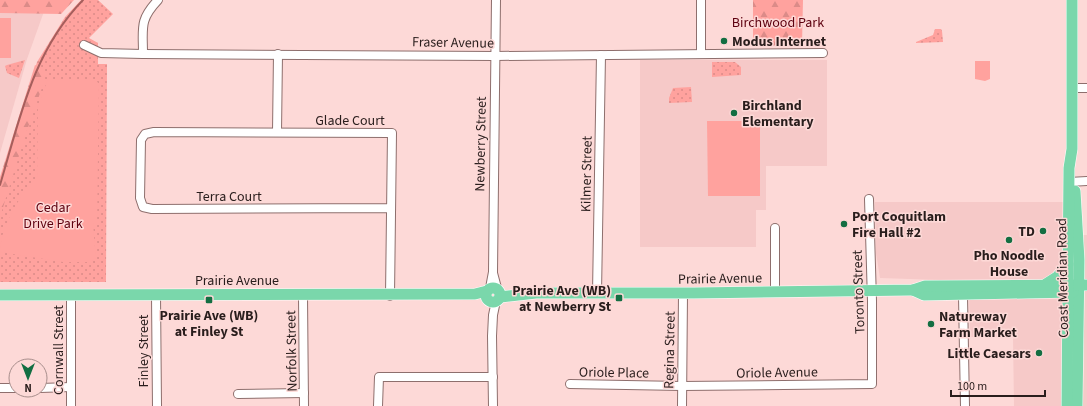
<svg xmlns="http://www.w3.org/2000/svg" width="1087" height="406" viewBox="0 0 1087 406" font-family="'Source Sans 3',sans-serif">
<style>
.built{fill:#f6c9c8}
.grass{fill:url(#grass-dots)}
.forest{fill:url(#forest-firs)}
.pitch{fill:#ffa29e}
.lines{fill:none;stroke-linecap:round;stroke-linejoin:round}
.stream{stroke:#a65e5c;stroke-width:2}
.minor-casing{stroke:#8e6f6d;stroke-width:10}
.major-casing{stroke:#fff;stroke-width:12}
.minor{stroke:#fff;stroke-width:8}
.major{stroke:#7ad7ab;stroke-width:11}
.poi-dot{fill:#136e42;stroke:#fdd9d7;stroke-width:1.5}
.labels{text-anchor:middle;stroke-width:3;stroke-linejoin:round;paint-order:stroke}
.park-label{font-size:14px;fill:#5d010f;stroke:#fdd9d7}
.poi-label{font-size:14px;font-weight:bold;fill:#291d1c;stroke:#fdd9d7;text-anchor:start}
.street-label{font-size:14px;fill:#291d1c;stroke:#fdd9d7}
</style>
<defs>
<pattern id="grass-dots" width="8" height="8" patternUnits="userSpaceOnUse"><rect width="8" height="8" fill="#ffa29e"/><path d="M2 2h.1M6 6h.1" fill="none" stroke="#db8b88" stroke-width="1.8" stroke-linecap="round"/></pattern>
<pattern id="forest-firs" width="22" height="20" patternUnits="userSpaceOnUse"><rect width="22" height="20" fill="#ffa29e"/><path d="M5 1l3.5 6h-7zM16 11l3.5 6h-7z" fill="#db8b88"/></pattern>
</defs>
<rect width="100%" height="100%" fill="#fdd9d7"/>
<g class="built">
<polygon points="0,0 47,3 27,59 0,153"/>
<polygon points="640,60 827,60 827,166 766,166 766,210 756,210 756,247 640,247"/>
<polygon points="875,202 1064,202 1065,235 1087,235 1087,406 1014,406 1013,337 970,337 969,281 880,278 876,253"/>
</g>
<g class="grass">
<polygon points="81,0 98,0 113,14 89,38 98,43 98,64 107,64 106,282 0,282 0,182 37,62 65,17"/>
<polygon points="935,29 941,29 942,31 943,42 916,43 916,42 933,35"/>
<polygon points="25,60 19,78 7,73 5,66 7,65"/>
<polygon points="712,62 735,62 741,67 741,75 712,77"/>
<polygon points="691,87 692,102 669,103 669,98 673,88"/>
</g>
<g class="forest">
<polygon points="0,0 74,0 61,14 0,13"/>
<polygon points="753,0 803,0 802,45 753,46"/>
<polygon points="35,65 45,70 45,79 26,133 0,217 0,177"/>
</g>
<g class="pitch">
<rect x="0" y="18" width="11" height="40"/>
<polygon points="975,61 990,61 990,79 985,81 975,79"/>
<path d="M48 79H95L99 84 97 223H93L96 259 91 262H63L0 252C0 228 20 194 37 178L38 105Z"/>
<polygon points="707,121 760,121 760,196 708,196"/>
</g>
<g class="lines">
<path class="stream" d="M0 185C20 118 33 51 83 0"/>
<defs>
<g id="minor">
<polyline points="84,45 101,53 143,54 496,56 823,53"/>
<path d="M143 54C143 28 139 20 158 0"/>
<polyline points="701,54 701,0"/>
<polyline points="1072,88 1087,88"/>
<polyline points="277,132 278,54"/>
<polyline points="1069,182 1087,181"/>
<polyline points="775,228 775,292"/>
<polyline points="493,273 497,288"/>
<polyline points="490,288 493,272 496,0"/>
<polyline points="597,293 601,55"/>
<polyline points="156,295 157,406"/>
<polyline points="303,296 304,406"/>
<polyline points="390,296 392,133 154,132 145,134 141,140 140,198 143,207 152,209 390,208"/>
<polyline points="963,296 965,406"/>
<polyline points="570,384 682,386 872,384 872,301 869,199"/>
<polyline points="0,388 16,388"/>
<polyline points="40,388 71,387"/>
<polyline points="238,394 304,393"/>
<polyline points="71,406 71,295"/>
<polyline points="378,406 379,377 493,377"/>
<polyline points="493,406 492,336 493,315 496,301"/>
<polyline points="682,406 683,294"/>
</g>
<g id="major">
<polyline points="1075,191 1079,260 1077,406"/>
<polyline points="1046,284 1057,277 1068,264"/>
<circle cx="493" cy="295" r="7"/>
<polyline points="913,290 924,295 1073,292"/>
<polyline points="0,295 475,294 487,291"/>
<polyline points="500,297 536,293 694,293 913,290 925,286 1087,285"/>
<polyline points="1067,406 1069,168 1072,149 1072,0"/>
</g>
</defs>
<use href="#minor" class="minor-casing"/>
<use href="#major" class="major-casing"/>
<use href="#minor" class="minor"/>
<use href="#major" class="major"/>
</g>
<g class="poi-dot">
<circle cx="724" cy="41" r="4"/>
<circle cx="734" cy="113" r="4"/>
<circle cx="844" cy="224" r="4"/>
<circle cx="1043" cy="231" r="4"/>
<circle cx="1009" cy="240" r="4"/>
<rect x="615" y="294" width="8" height="8" rx="2"/>
<rect x="205" y="296" width="8" height="8" rx="2"/>
<circle cx="931" cy="324" r="4"/>
<circle cx="1039" cy="353" r="4"/>
</g>
<g class="labels">
<g class="park-label">
<text x="778" y="27">Birchwood Park</text>
<text x="53" y="212">Cedar<tspan x="53" dy="16">Drive Park</tspan></text>
</g>
<g class="poi-label">
<text x="732" y="46">Modus Internet</text>
<text x="742" y="110">Birchland<tspan x="742" dy="16">Elementary</tspan></text>
<text x="852" y="221">Port Coquitlam<tspan x="852" dy="16">Fire Hall #2</tspan></text>
<text x="1035" y="236" text-anchor="end">TD</text>
<text x="1009" y="260" text-anchor="middle">Pho Noodle<tspan x="1009" dy="16">House</tspan></text>
<text x="611" y="295" text-anchor="end">Prairie Ave (WB)<tspan x="611" dy="16">at Newberry St</tspan></text>
<text x="209" y="320" text-anchor="middle">Prairie Ave (WB)<tspan x="209" dy="16">at Finley St</tspan></text>
<text x="939" y="321">Natureway<tspan x="939" dy="16">Farm Market</tspan></text>
<text x="1031" y="358" text-anchor="end">Little Caesars</text>
</g>
<g class="street-label">
<text transform="translate(453 42) rotate(1)" y="5">Fraser Avenue</text>
<text x="350" y="125">Glade Court</text>
<text transform="translate(480 144) rotate(-89)" y="5">Newberry Street</text>
<text transform="translate(586 174) rotate(-89)" y="5">Kilmer Street</text>
<text x="229" y="201">Terra Court</text>
<text transform="translate(720 278) rotate(-1)" y="5">Prairie Avenue</text>
<text transform="translate(1062 278) rotate(-91)" y="5">Coast Meridian Road</text>
<text x="237" y="285">Prairie Avenue</text>
<text transform="translate(858 292) rotate(-92)" y="5">Toronto Street</text>
<text transform="translate(58 350) rotate(-90)" y="5">Cornwall Street</text>
<text transform="translate(669 350) rotate(-89)" y="5">Regina Street</text>
<text transform="translate(143 351) rotate(-90)" y="5">Finley Street</text>
<text transform="translate(291 351) rotate(-91)" y="5">Norfolk Street</text>
<text transform="translate(614 372) rotate(1)" y="5">Oriole Place</text>
<text transform="translate(777 372) rotate(-1)" y="5">Oriole Avenue</text>
</g>
</g>
<g transform="translate(28 378) rotate(180)"><circle r="19" fill="#fdd9d7" stroke="#a88e8c"/>
<path d="M0-3L7 15L0 10L-7 15Z" fill="#136e42"/>
<text y="-6" font-size="11" font-weight="bold" text-anchor="middle" fill="#291d1c">N</text>
</g>
<path d="M951 390v6h94v-6" fill="none" stroke="#291d1c" stroke-width="2"/>
<text x="957" y="390" font-size="12" fill="#291d1c" stroke="#fdd9d7" stroke-width="3" paint-order="stroke">100 m</text>
</svg>
